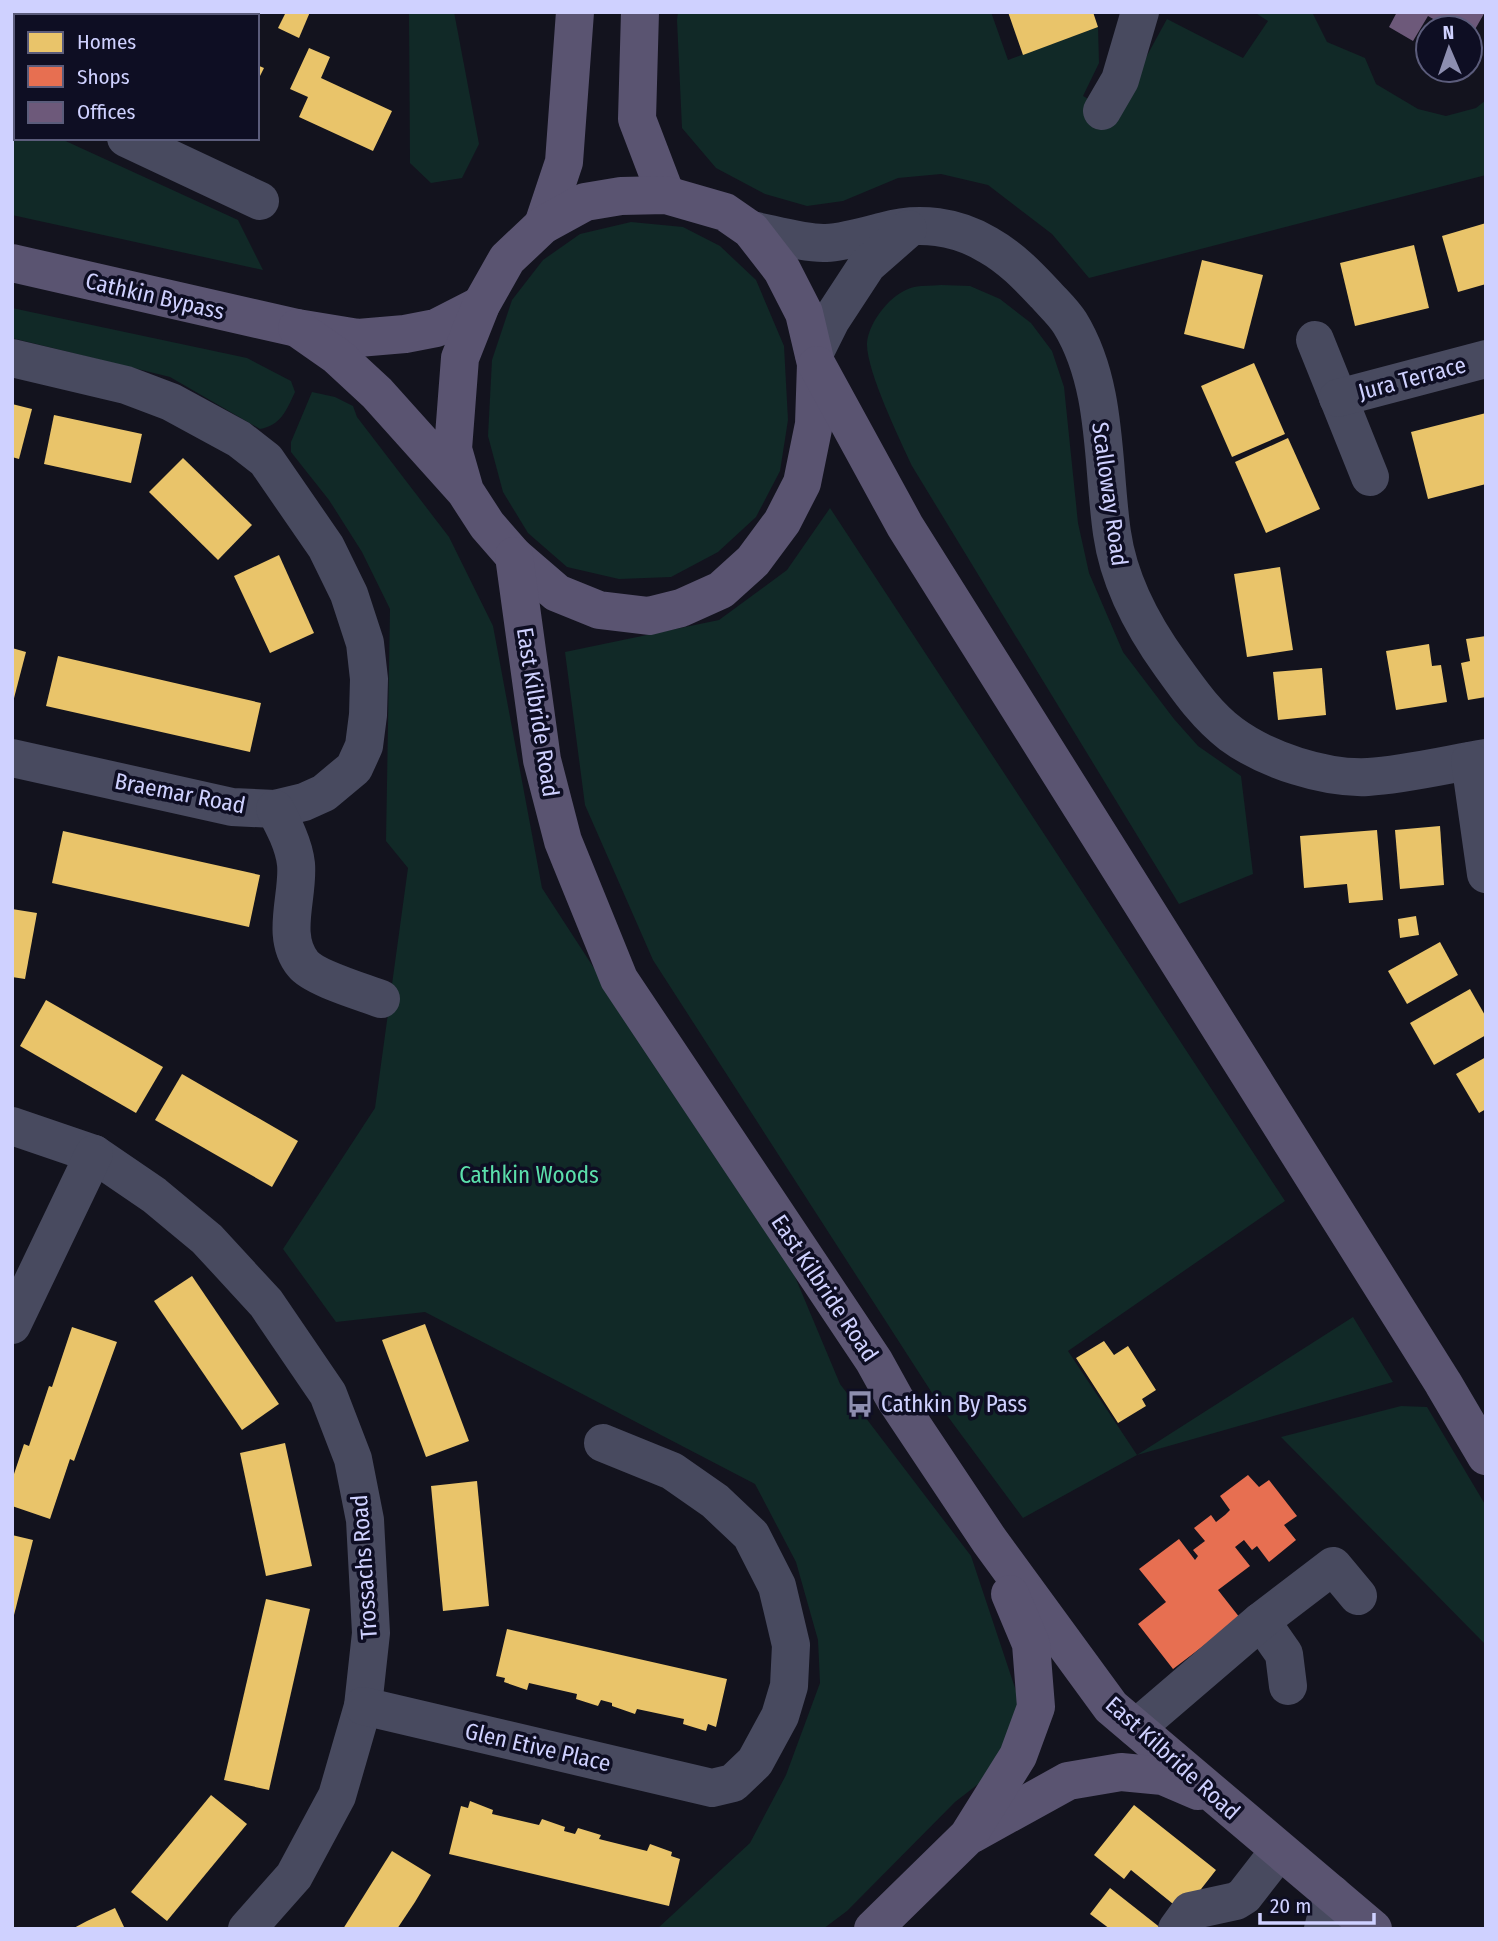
<svg xmlns="http://www.w3.org/2000/svg" width="1498" height="1941" viewBox="0 0 1498 1941" font-family="'Fira Sans Condensed',sans-serif">
<style>
.green{fill:#112927}
.homes{fill:#e9c46a}
.shops{fill:#e76f51}
.offices{fill:#6d597a}
.lines{fill:none;stroke-linecap:round;stroke-linejoin:round}
.minor{stroke:#484a5f;stroke-width:38}
.major{stroke:#5a5471;stroke-width:38}
.labels{text-anchor:middle;stroke-width:7;stroke-linejoin:round;paint-order:stroke}
.street-label{font-size:23px;fill:#cfd1ff;stroke:#0e0e23}
.park-label{font-size:23px;fill:#5bdfab;stroke:#0e0e23}
.poi-label{font-size:23px;fill:#cfd1ff;stroke:#0e0e23;text-anchor:start}
</style>
<rect width="100%" height="100%" fill="#13131e"/>
<g class="green">
<polygon points="409,12 454,12 479,144 462,178 431,183 410,163"/>
<polygon points="678,12 991,12 1008,60 1098,27 1099,63 1083,96 1115,114 1167,19 1243,58 1268,21 1254,12 1312,12 1327,42 1365,58 1376,84 1418,109 1446,116 1476,108 1486,100 1486,175 1089,278 1052,234 988,185 941,174 898,178 843,201 807,206 765,194 716,168 682,128 677,20"/>
<polygon points="12,117 16,118 16,138 59,138 238,220 263,270 12,215"/>
<polygon points="631,222 683,227 720,246 756,280 784,346 788,420 780,471 756,517 718,552 671,577 619,579 567,567 528,533 503,492 488,436 492,360 512,300 543,260 580,234"/>
<path d="M941 285 970 286 1000 299 1031 323 1052 351 1064 387 1078 523 1089 573 1123 652 1174 719 1198 746 1241 776 1253 874 1179 904 912 466C900 440 866 370 867 343 869 321 892 292 914 287 923 285 932 286 941 285Z"/>
<path d="M12 308 247 358 291 381 295 392C286 411 281 425 260 429L170 377 12 338Z"/>
<polygon points="312,392 335,397 353,406 357,417 449,537 493,626 542,888 699,1130 788,1260 840,1384 971,1556 1019,1700 1008,1761 955,1802 847,1911 823,1929 657,1929 750,1843 786,1775 820,1683 818,1640 796,1562 755,1484 425,1312 336,1322 283,1249 375,1108 408,868 386,841 390,609 362,552 329,500 291,452 291,442"/>
<polygon points="830,508 1285,1201 1068,1351 1137,1455 1353,1317 1393,1382 1137,1455 1023,1518 943,1410 653,960 585,805 565,652 719,620 787,570"/>
<polygon points="1401,1406 1427,1407 1486,1506 1486,1645 1281,1437"/>
</g>
<g class="homes">
<polygon points="12,12 35,12 33,16 16,16 16,28 12,27"/>
<polygon points="72,12 112,12 111,16 70,16"/>
<polygon points="117,12 133,12 140,16 115,16"/>
<polygon points="286,12 310,12 299,38 278,28"/>
<polygon points="1008,12 1093,12 1098,27 1023,55"/>
<polygon points="309,48 330,57 321,78 392,111 373,151 299,117 308,97 290,89"/>
<polygon points="257,65 264,68 257,82"/>
<polygon points="1486,223 1486,284 1458,292 1442,236"/>
<polygon points="1414,245 1429,308 1355,326 1340,263"/>
<polygon points="1202,260 1263,275 1244,349 1184,334"/>
<polygon points="1254,363 1285,434 1232,457 1201,386"/>
<polygon points="12,404 32,409 19,459 12,457"/>
<polygon points="1486,413 1486,484 1428,499 1411,432"/>
<polygon points="54,415 142,434 131,483 44,464"/>
<polygon points="1288,438 1320,509 1266,533 1235,462"/>
<polygon points="183,458 252,525 218,560 149,492"/>
<polygon points="279,555 314,633 270,653 234,576"/>
<polygon points="1280,567 1293,650 1247,657 1234,574"/>
<polygon points="1486,636 1486,697 1468,700 1461,663 1470,661 1466,639"/>
<polygon points="1429,644 1432,666 1441,665 1447,702 1396,710 1386,651"/>
<polygon points="12,648 26,652 13,702 12,702"/>
<polygon points="58,656 261,703 250,752 46,706"/>
<polygon points="1322,668 1326,715 1278,720 1273,672"/>
<polygon points="1440,826 1444,885 1400,889 1395,830"/>
<polygon points="1377,830 1383,900 1349,903 1347,884 1304,888 1300,836"/>
<polygon points="63,831 260,875 249,927 52,883"/>
<polygon points="12,909 37,913 25,979 12,977"/>
<polygon points="1416,916 1419,935 1400,938 1398,919"/>
<polygon points="1440,942 1458,975 1407,1004 1388,971"/>
<polygon points="1470,989 1486,1017 1486,1035 1434,1065 1410,1023"/>
<polygon points="46,1000 163,1067 136,1113 20,1046"/>
<polygon points="1486,1057 1486,1109 1479,1113 1456,1074"/>
<polygon points="182,1074 298,1141 272,1187 155,1120"/>
<polygon points="192,1276 279,1404 242,1430 154,1301"/>
<polygon points="425,1324 469,1441 426,1457 382,1340"/>
<polygon points="72,1327 117,1342 74,1461 70,1459 50,1519 12,1506 12,1480 24,1444 29,1446 49,1386 52,1387"/>
<polygon points="1104,1341 1114,1355 1128,1346 1156,1390 1142,1399 1146,1406 1118,1423 1076,1358"/>
<polygon points="285,1443 312,1566 266,1576 240,1453"/>
<polygon points="477,1481 489,1606 443,1611 431,1486"/>
<polygon points="12,1535 33,1540 13,1619 12,1619"/>
<polygon points="266,1599 310,1609 269,1790 224,1780"/>
<polygon points="507,1629 727,1679 716,1727 708,1724 706,1731 683,1724 684,1719 637,1709 635,1714 612,1706 612,1703 601,1700 598,1706 576,1699 577,1694 529,1683 527,1690 504,1682 505,1678 496,1676"/>
<polygon points="211,1795 247,1824 167,1921 131,1892"/>
<polygon points="470,1801 493,1810 492,1814 539,1825 542,1819 565,1827 564,1831 575,1834 578,1828 601,1835 599,1839 647,1851 650,1844 672,1852 671,1856 680,1859 669,1906 449,1854 461,1806 468,1808"/>
<polygon points="1134,1805 1216,1870 1183,1912 1131,1870 1124,1879 1094,1855"/>
<polygon points="392,1851 431,1875 415,1902 397,1929 343,1929"/>
<polygon points="1110,1888 1162,1929 1110,1929 1090,1914"/>
<polygon points="115,1908 125,1929 72,1929 87,1921"/>
</g>
<polygon class="shops" points="1248,1475 1259,1487 1269,1480 1297,1516 1284,1525 1296,1540 1269,1562 1257,1546 1252,1550 1244,1540 1235,1547 1250,1566 1218,1590 1240,1618 1173,1669 1138,1624 1166,1602 1139,1569 1179,1539 1195,1560 1198,1556 1193,1550 1205,1541 1194,1528 1211,1515 1216,1522 1225,1515 1230,1510 1220,1496"/>
<polygon class="offices" points="1397,12 1485,12 1470,38 1470,28 1449,28 1428,16 1413,41 1389,27"/>
<g class="lines">
<g class="minor">
<polyline points="12,88 16,90"/>
<polyline points="1102,111 1120,80 1140,12"/>
<polyline points="126,138 260,201"/>
<path d="M751 230C772 234 806 244 826 243 845 242 865 236 884 231 919 221 957 226 988 245 1011 258 1027 275 1045 294 1053 303 1063 312 1070 323 1108 385 1102 464 1112 533 1119 582 1142 625 1171 665 1189 690 1206 715 1231 734 1266 760 1325 779 1368 777 1404 775 1450 764 1486 758"/>
<polyline points="1315,340 1370,477"/>
<polyline points="814,354 831,320 867,265 908,229"/>
<polyline points="12,358 126,385 171,402 239,439 266,460 326,547 349,594 365,643 369,679 368,715 364,746 354,768 324,793 304,802 275,809 232,807 12,758"/>
<polyline points="1338,398 1486,359"/>
<polyline points="1470,761 1486,874"/>
<path d="M275 809C284 826 294 845 296 864 299 896 280 936 303 964 314 978 363 992 381 999"/>
<polyline points="12,1126 94,1154 154,1195 207,1239 266,1303 328,1394 353,1459 365,1520 371,1633 363,1706 337,1796 294,1876 247,1929"/>
<polyline points="12,1325 94,1154"/>
<polyline points="1261,1621 1284,1654 1288,1686"/>
<polyline points="363,1706 712,1788 733,1783 755,1762 780,1716 789,1686 791,1645 777,1586 751,1535 715,1501 672,1471 603,1443"/>
<polyline points="1136,1728 1261,1621 1333,1566 1358,1596"/>
<polyline points="1177,1929 1190,1911 1236,1901 1244,1896 1279,1851"/>
<polyline points="1323,1929 1332,1894"/>
</g>
<g class="major">
<polyline points="640,12 637,119 666,195"/>
<polyline points="543,225 564,162 575,12"/>
<polyline points="12,263 297,328 358,338 405,334 436,328 481,305"/>
<polyline points="297,328 337,356 377,393 465,491 487,525 514,556 557,593 599,610 649,616 681,608 721,590 753,561 782,522 802,483 814,424 816,364 804,313 782,270 751,230 725,212 666,195 621,196 585,202 543,225 507,259 481,305 460,358 453,449 465,491"/>
<polyline points="817,365 905,526 1443,1383 1486,1456"/>
<polyline points="514,556 542,760 563,841 619,979 874,1361 895,1399 989,1540 1111,1707 1373,1929"/>
<polyline points="972,1834 1068,1781 1121,1772 1163,1776 1198,1791"/>
<polyline points="873,1929 968,1836 1018,1756 1036,1707 1031,1644 1010,1594"/>
</g>
</g>
<defs>
<symbol id="bus-bare" viewBox="-9 -9 18 18"><path d="M-5-6H5V4H4V6H2V4H-2V6H-4V4H-5ZM-3.5-4V0h7V-4ZM-3.5 1.2v1.5H-2V1.2ZM2 1.2v1.5H3.5V1.2Z" fill="#8d8eb0" stroke="#0e0e23" stroke-width="2.5" paint-order="stroke"/></symbol>
</defs>
<g fill-rule="evenodd">
<use href="#bus-bare" x="841" y="1385" width="38" height="38"/>
</g>
<g class="labels">
<g class="street-label">
<text transform="translate(155 296) rotate(13)" y="8">Cathkin Bypass</text>
<text transform="translate(1412 378) rotate(-15)" y="8">Jura Terrace</text>
<text transform="translate(1110 494) rotate(82)" y="8">Scalloway Road</text>
<text transform="translate(538 712) rotate(81)" y="8">East Kilbride Road</text>
<text transform="translate(180 793) rotate(11)" y="8">Braemar Road</text>
<text transform="translate(825 1288) rotate(56)" y="8">East Kilbride Road</text>
<text transform="translate(364 1567) rotate(-94)" y="8">Trossachs Road</text>
<text transform="translate(538 1747) rotate(13)" y="8">Glen Etive Place</text>
<text transform="translate(1173 1758) rotate(42)" y="8">East Kilbride Road</text>
</g>
<g class="park-label">
<text x="529" y="1183">Cathkin Woods</text>
</g>
<g class="poi-label">
<text x="881" y="1412">Cathkin By Pass</text>
</g>
</g>
<rect width="1498" height="1941" fill="none" stroke="#cfd1ff" stroke-width="28"/>
<rect x="14" y="14" width="245" height="126" fill="#0e0e23" stroke="#5b5c7b" stroke-width="2"/>
<rect x="28" y="32" width="35" height="21" fill="#e9c46a" stroke="#5b5c7b" stroke-width="2"/>
<text x="77" y="49" font-size="21" fill="#cfd1ff">Homes</text>
<rect x="28" y="66" width="35" height="21" fill="#e76f51" stroke="#5b5c7b" stroke-width="2"/>
<text x="77" y="84" font-size="21" fill="#cfd1ff">Shops</text>
<rect x="28" y="102" width="35" height="21" fill="#6d597a" stroke="#5b5c7b" stroke-width="2"/>
<text x="77" y="119" font-size="21" fill="#cfd1ff">Offices</text>
<g transform="translate(1449 49) rotate(358)"><circle r="33" fill="#0e0e23" stroke="#5b5c7b" stroke-width="2"/>
<path d="M0-5L12 26L0 18L-12 26Z" fill="#8d8eb0"/>
<text y="-10" font-size="19" font-weight="bold" text-anchor="middle" fill="#cfd1ff">N</text>
</g>
<path d="M1260 1913v10h114v-10" fill="none" stroke="#cfd1ff" stroke-width="3.5"/>
<text x="1270" y="1913" font-size="21" fill="#cfd1ff" stroke="#0e0e23" stroke-width="5" paint-order="stroke">20 m</text>
</svg>
